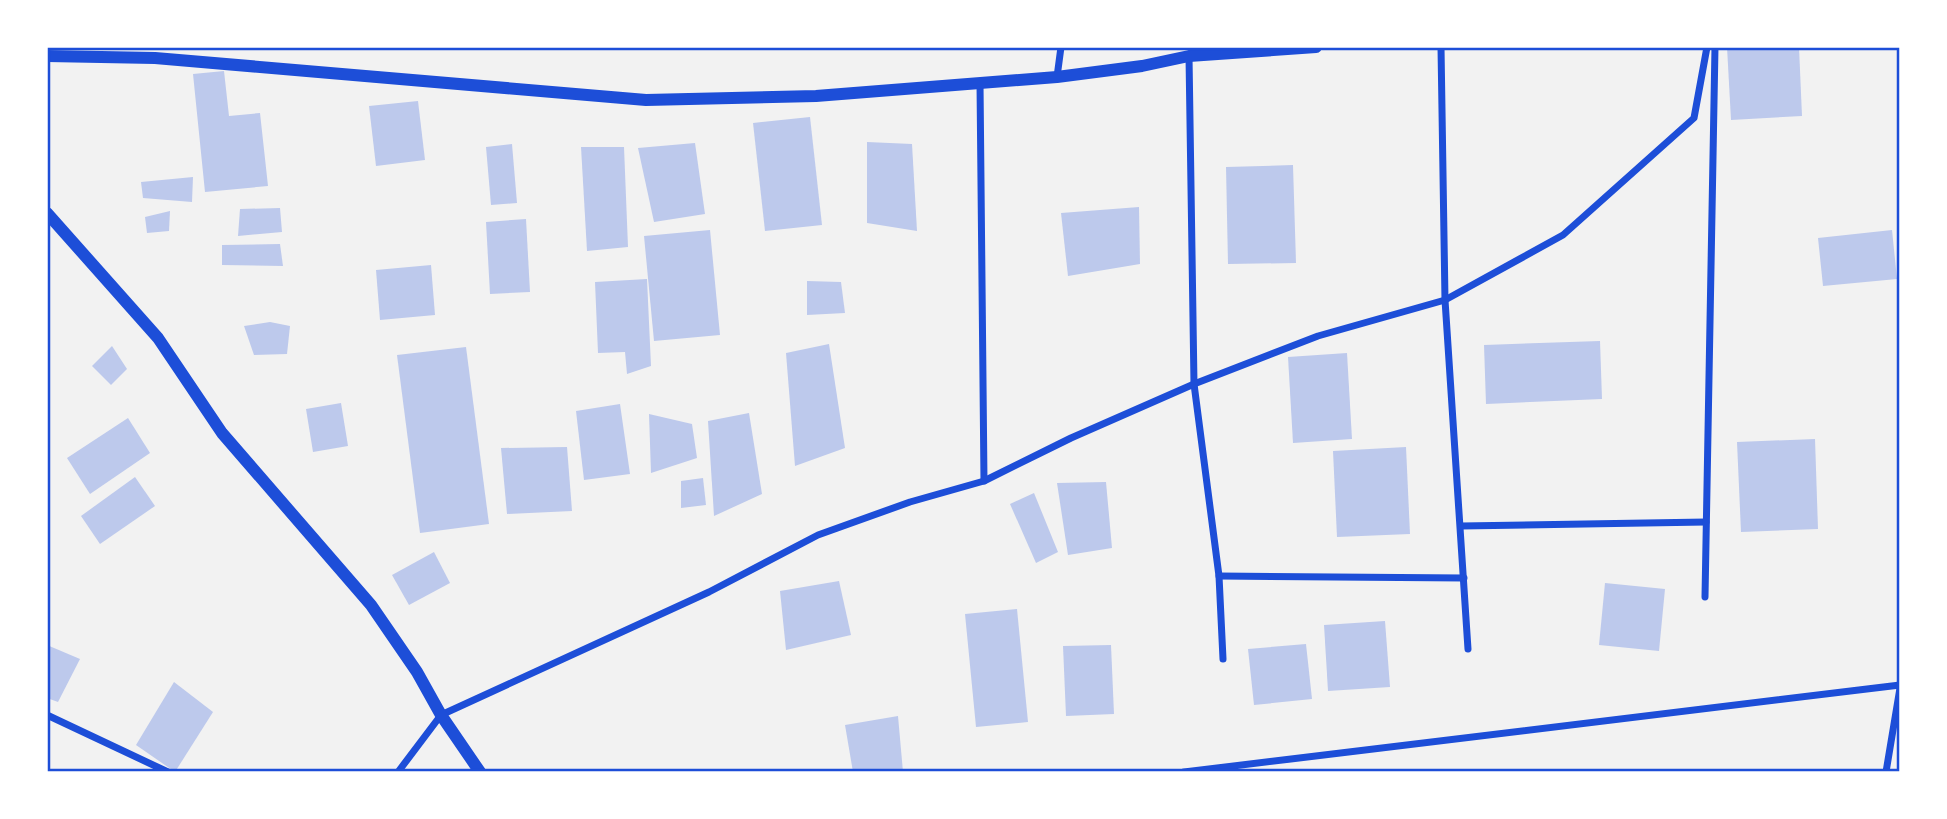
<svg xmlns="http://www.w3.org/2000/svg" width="1947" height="819" viewBox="0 0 1947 819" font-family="'Source Sans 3',sans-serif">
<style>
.building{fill:#bdc9ec}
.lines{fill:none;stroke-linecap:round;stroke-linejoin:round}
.minor{stroke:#1d4ed8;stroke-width:7}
.tertiary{stroke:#1d4ed8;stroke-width:12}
.neatline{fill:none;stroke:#1d4ed8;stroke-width:2.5}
</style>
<rect width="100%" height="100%" fill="#f2f2f2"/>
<g class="building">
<polygon points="1727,47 1799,47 1802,116 1731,120"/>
<polygon points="224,71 229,116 260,113 268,186 205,192 193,74"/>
<polygon points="418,101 425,160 376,166 369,106"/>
<polygon points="810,117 822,225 765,231 753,123"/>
<polygon points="867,142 912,144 917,231 867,223"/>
<polygon points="695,143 705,214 654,222 638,148"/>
<polygon points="512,144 517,203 491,205 486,147"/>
<polygon points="581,147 624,147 628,247 587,251"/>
<polygon points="1293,165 1296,263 1228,264 1226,167"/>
<polygon points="193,177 192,202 143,198 141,182"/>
<polygon points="1139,207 1140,264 1068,276 1061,213"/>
<polygon points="280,208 282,232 238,236 240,209"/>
<polygon points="170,211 169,231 147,233 145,217"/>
<polygon points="526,219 530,292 490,294 486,222"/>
<polygon points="710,230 720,335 654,341 644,236"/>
<polygon points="1892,230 1897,279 1823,286 1818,238"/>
<polygon points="280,244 283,266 222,265 222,245"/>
<polygon points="431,265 435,315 380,320 376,270"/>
<polygon points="647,279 651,366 627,374 625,352 598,353 595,282"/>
<polygon points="807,281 841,282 845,313 807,315"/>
<polygon points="270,322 290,326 287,354 254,355 244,326"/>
<polygon points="1600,341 1602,399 1486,404 1484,345"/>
<polygon points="829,344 845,448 795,466 786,353"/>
<polygon points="112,346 127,369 111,385 92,366"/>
<polygon points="466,347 489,524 420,533 397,355"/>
<polygon points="1347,353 1352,439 1293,443 1288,357"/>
<polygon points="341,403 348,446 313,452 306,409"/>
<polygon points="620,404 630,474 584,480 576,411"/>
<polygon points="749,413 762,494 714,516 708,421"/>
<polygon points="649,414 692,424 697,458 651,473"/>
<polygon points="128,418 150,453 90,494 67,458"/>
<polygon points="1815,439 1818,529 1741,532 1737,442"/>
<polygon points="567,447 572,511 507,514 501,448"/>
<polygon points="1406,447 1410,534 1337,537 1333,451"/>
<polygon points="135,477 155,506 100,544 81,516"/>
<polygon points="703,478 706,505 681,508 681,481"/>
<polygon points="1106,482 1112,548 1068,555 1057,483"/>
<polygon points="1034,493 1058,552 1036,563 1010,504"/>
<polygon points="434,552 450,583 409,605 392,575"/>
<polygon points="839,581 851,635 786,650 780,591"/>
<polygon points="1605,583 1665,589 1659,651 1599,645"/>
<polygon points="1017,609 1028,722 976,727 965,614"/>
<polygon points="1385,621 1390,687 1328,691 1324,625"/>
<polygon points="1306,644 1312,699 1254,705 1248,649"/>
<polygon points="47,645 80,659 58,702 47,698"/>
<polygon points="1111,645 1114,714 1066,716 1063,646"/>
<polygon points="174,682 213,712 175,772 136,745"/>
<polygon points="898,716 903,772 853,772 845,725"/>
<polygon points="1776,769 1828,769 1828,772 1775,772"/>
</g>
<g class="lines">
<g class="minor">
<polyline points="1441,47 1445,300 1468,649"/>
<polyline points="1189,56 1194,384 1219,576 1223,659"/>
<polyline points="1057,77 1061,47"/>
<polyline points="980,83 984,481"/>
<polyline points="1461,526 1706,522"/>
<polyline points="1219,576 1464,578"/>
<polyline points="1705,597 1715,47"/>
<polyline points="47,715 168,772"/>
<polyline points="398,772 441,715 709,592 818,535 910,502 984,481 1071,438 1194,384 1318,336 1445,300 1563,235 1694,118 1707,47"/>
<polyline points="1184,772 1900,685"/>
<polyline points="1886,772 1900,688"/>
</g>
<g class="tertiary">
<polyline points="47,56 155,58 646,100 816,96 1057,77 1142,66 1189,56 1316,47"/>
<polyline points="47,213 158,338 222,433 371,605 417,672 441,715 480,772"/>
</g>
</g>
<rect width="1947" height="819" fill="none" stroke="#ffffff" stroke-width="98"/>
<rect x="49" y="49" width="1849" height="721" class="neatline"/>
</svg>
